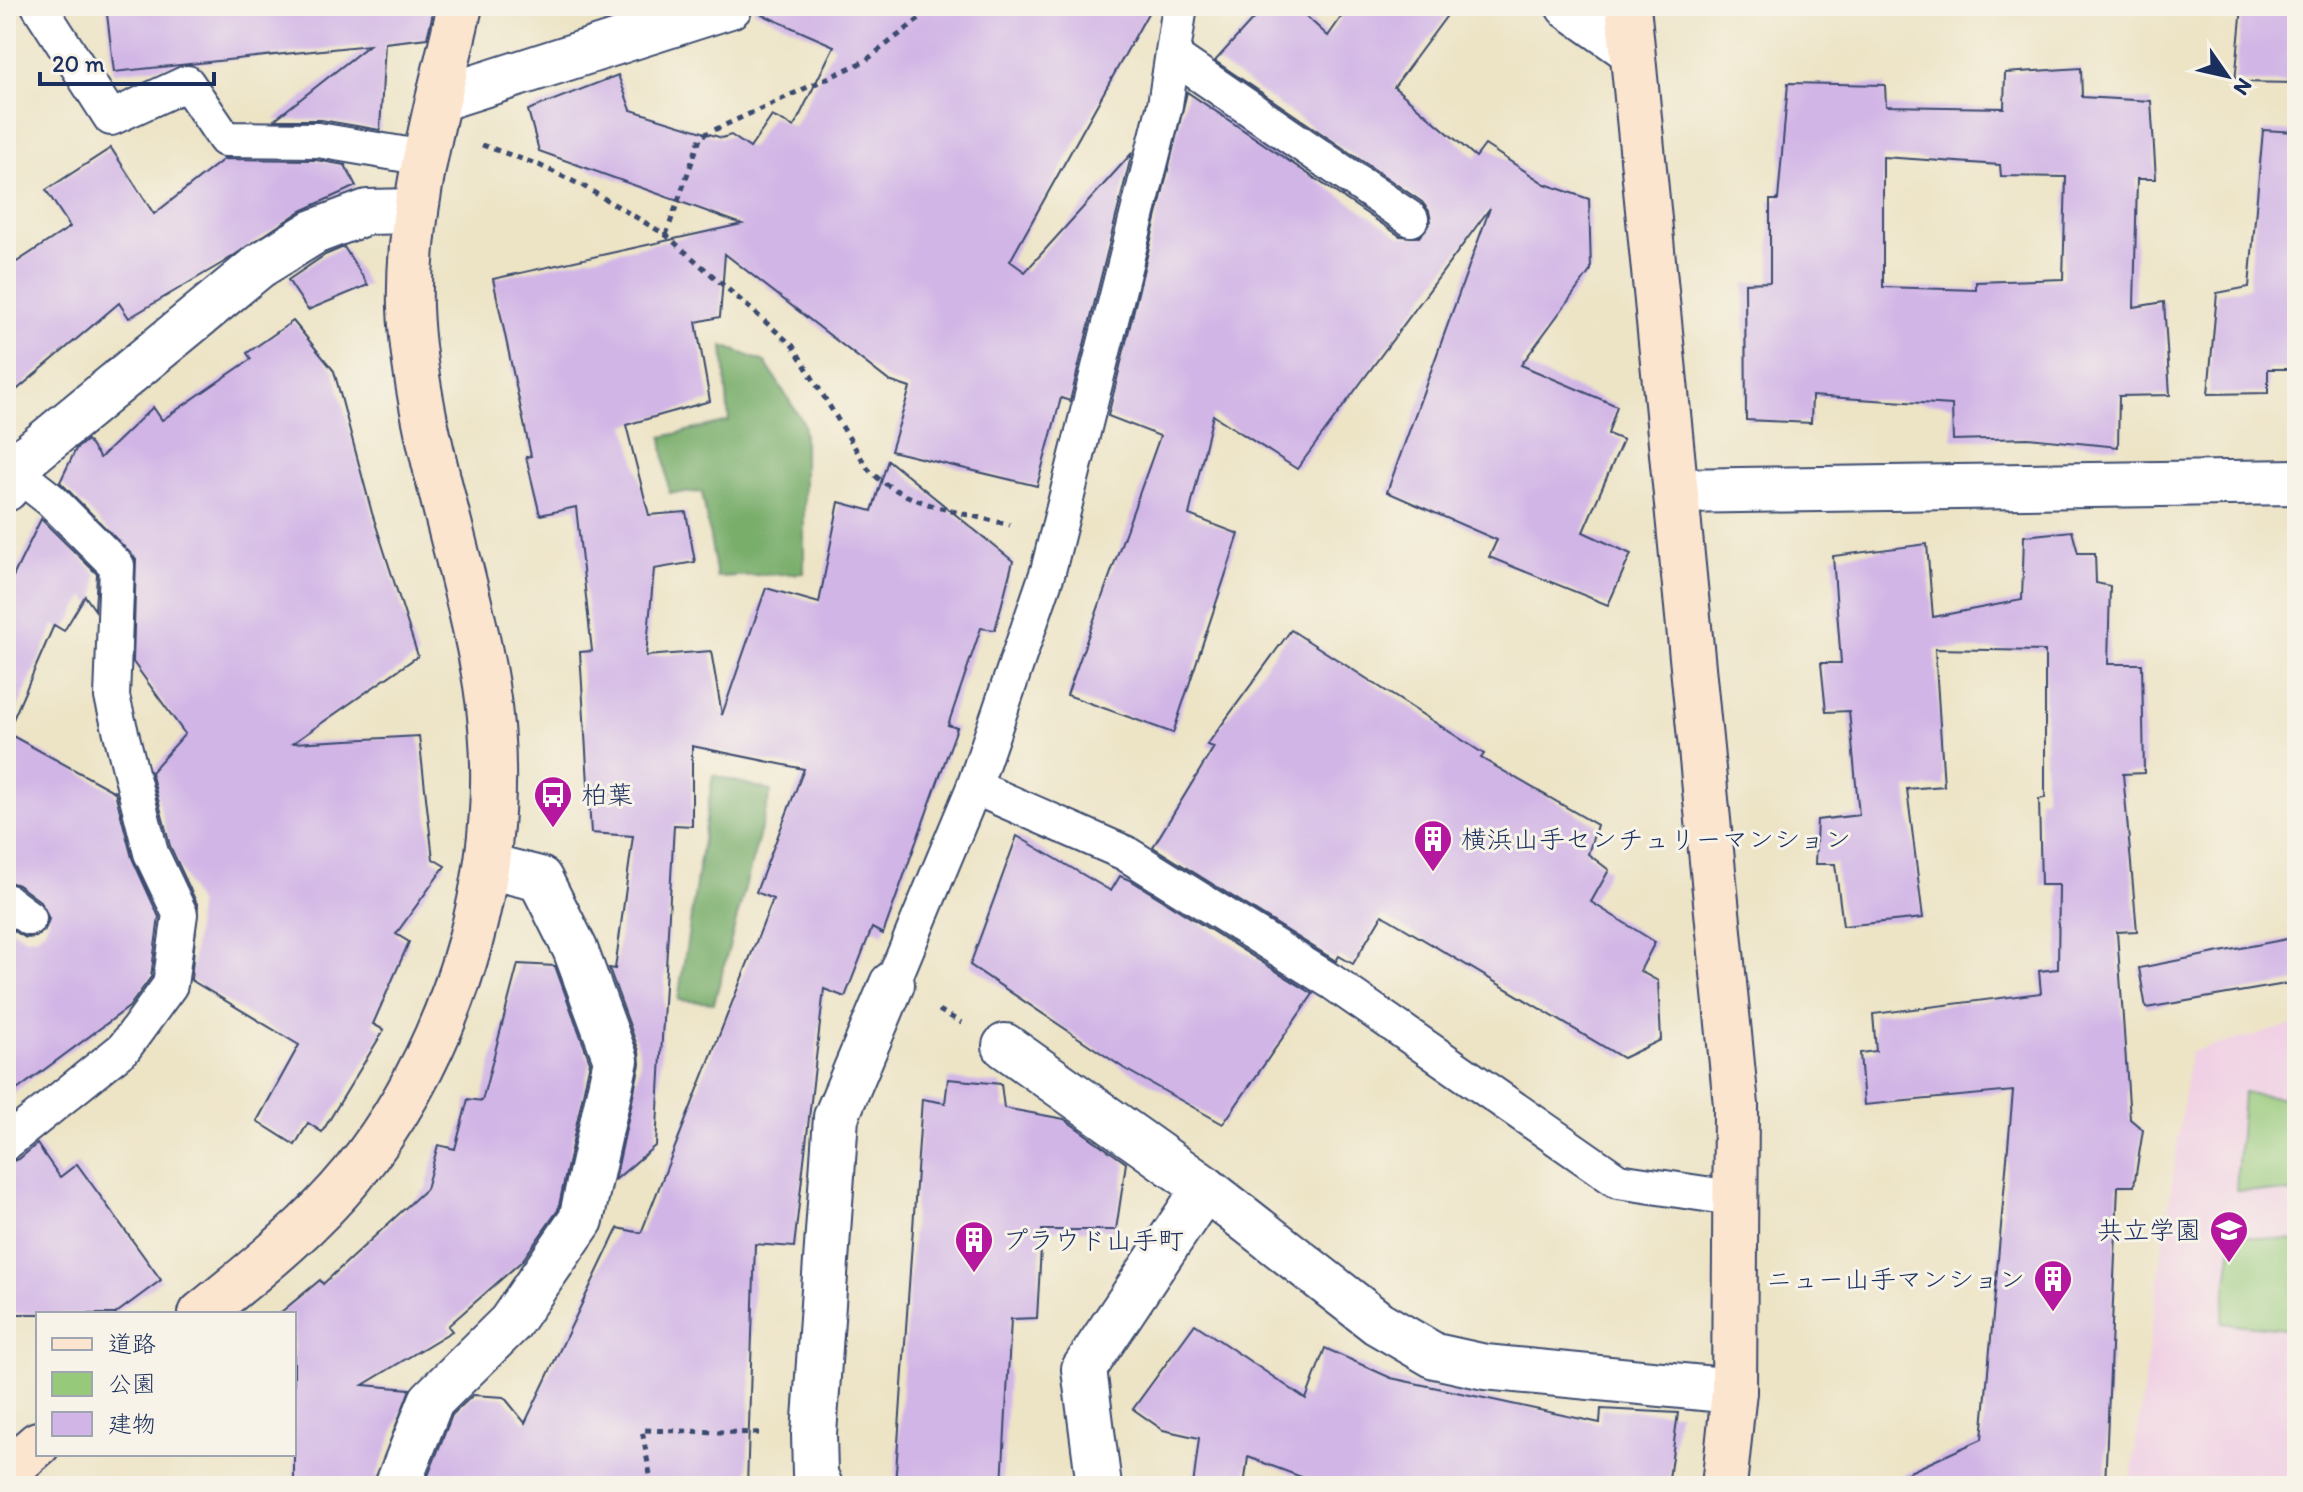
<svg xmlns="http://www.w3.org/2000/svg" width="2303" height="1492" viewBox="0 0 2303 1492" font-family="Itim,'Klee One',sans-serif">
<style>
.built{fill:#f0d0e4}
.green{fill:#96c97a;stroke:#587c6c;stroke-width:2}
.forest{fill:#78ad6a;stroke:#4a6e64;stroke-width:2}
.building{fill:#d1b5e6;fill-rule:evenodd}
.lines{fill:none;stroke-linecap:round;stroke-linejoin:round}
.lane-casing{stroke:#3a4a6e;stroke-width:38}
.street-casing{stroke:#3a4a6e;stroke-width:48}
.secondary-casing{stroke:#3a4a6e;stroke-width:48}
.path{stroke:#3a4a6e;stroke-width:5;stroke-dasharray:6 6;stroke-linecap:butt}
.lane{stroke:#fff;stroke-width:34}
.street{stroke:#fff;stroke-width:44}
.secondary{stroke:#fce5cf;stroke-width:44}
.labels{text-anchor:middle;stroke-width:6;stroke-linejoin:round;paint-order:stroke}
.poi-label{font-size:26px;fill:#1b2f5e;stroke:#f7f3e8;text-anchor:start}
</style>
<rect width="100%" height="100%" fill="#f7f3e8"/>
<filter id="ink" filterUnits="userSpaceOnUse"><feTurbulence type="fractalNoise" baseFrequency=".0125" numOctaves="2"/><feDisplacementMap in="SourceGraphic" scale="16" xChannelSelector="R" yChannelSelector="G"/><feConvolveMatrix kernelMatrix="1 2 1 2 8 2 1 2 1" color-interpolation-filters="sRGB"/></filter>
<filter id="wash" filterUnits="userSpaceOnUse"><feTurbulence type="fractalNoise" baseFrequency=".006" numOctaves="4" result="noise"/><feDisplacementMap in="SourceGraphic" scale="32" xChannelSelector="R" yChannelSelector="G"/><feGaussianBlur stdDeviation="1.8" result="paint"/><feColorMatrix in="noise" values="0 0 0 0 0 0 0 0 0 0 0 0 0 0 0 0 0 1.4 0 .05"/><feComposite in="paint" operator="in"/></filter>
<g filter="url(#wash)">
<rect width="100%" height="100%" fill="#ede4c6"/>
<polygon class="built" points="2297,1024 2297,1476 2272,1486 2130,1486 2190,1052"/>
<g class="green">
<polygon points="2243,1093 2297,1099 2297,1193 2236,1190"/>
<polygon points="2233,1235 2297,1241 2297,1330 2222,1323"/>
</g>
<g class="forest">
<polygon points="723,346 765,362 804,424 804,573 717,577 702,492 669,493 662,437 729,421"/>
<polygon points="713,775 771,791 714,1003 678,1000"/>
</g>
<g id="blocks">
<g class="building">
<polygon points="106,6 182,6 183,13 299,6 431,6 432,17 427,38 385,43 380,130 321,120 274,120 369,45 114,72"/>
<polygon points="754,6 1152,6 1010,261 1025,272 1132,153 1070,401 1061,398 1037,486 891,451 910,388 889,381 725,254 720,317 696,322 710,401 626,425 649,515 686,512 695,562 654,569 646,656 711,651 722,715 766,588 819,603 839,502 872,511 888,460 1013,561 995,630 981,628 948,725 957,728 883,934 872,928 845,997 824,989 794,1247 755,1244 747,1486 424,1486 452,1415 473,1395 504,1397 525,1423 618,1228 641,1233 773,899 756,892 804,769 692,746 692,826 674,825 656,1145 615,1180 640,1064 639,1051 609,968 615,969 633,836 591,833 580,652 592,651 576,507 540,515 526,457 531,456 493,279 742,224 539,151 528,110 618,75 631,110 722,138 731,135 750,148 772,116 794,127 834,46 754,11"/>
<polygon points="1265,6 1295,6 1328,36 1349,6 1454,6 1394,87 1476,157 1485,145 1545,184 1589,199 1591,270 1521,365 1617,406 1608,434 1623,440 1583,532 1631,554 1608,605 1489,557 1497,540 1387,492 1490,208 1297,469 1213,415 1189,515 1239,534 1173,733 1067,695 1160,436 1108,416 1187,92 1400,236 1419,237 1431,221 1429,211 1422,202 1215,61"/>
<polygon points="2242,6 2297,6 2297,83 2235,82"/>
<path d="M2081 68 2082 97 2151 101 2156 179H2137L2134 307 2164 302 2170 395 2119 396 2118 447 2028 438 1953 440 1952 405 1812 396 1811 423 1746 420 1745 283 1770 282V200H1778L1788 83 1885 85 1886 106 2004 108 2005 73ZM1883 157 2000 165 2001 176 2066 177 2063 279 1976 282V290L1883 287Z"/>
<polygon points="2263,130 2297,132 2297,369 2268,369 2268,393 2208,394 2217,293 2249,287"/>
<polygon points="111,148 154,214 224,159 316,160 345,165 356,186 301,211 224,262 129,318 119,303 6,399 6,269 70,227 46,190"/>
<polygon points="344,247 368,285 308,310 288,280 325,255"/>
<polygon points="293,321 334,371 372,513 418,656 293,743 419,736 433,859 445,866 396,934 409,942 373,1024 384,1030 322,1132 308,1123 295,1145 257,1121 299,1045 191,980 198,906 170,846 151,772 185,734 133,662 136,559 60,482 76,449 87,440 100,458 153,407 162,420 251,359 247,353"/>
<polygon points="41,519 97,574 95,610 85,596 64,631 54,625 7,733 115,792 132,858 159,917 151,977 129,1007 6,1098 6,926 26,938 36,937 45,930 49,919 41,902 18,885 6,881 6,591"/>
<polygon points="2072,531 2078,553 2095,553 2096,583 2110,586 2108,664 2142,664 2144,773 2123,774 2137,931 2117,932 2130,1119 2143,1130 2134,1186 2118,1186 2105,1486 1879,1486 1982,1439 2013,1091 1864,1105 1860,1053 1876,1051 1873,1014 2041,993 2039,971 2058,969 2059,885 2041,885 2039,799 2045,798 2045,651 1935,649 1944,786 1907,789 1923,918 1843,926 1835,864 1815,864 1817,820 1859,815 1849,711 1826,712 1821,663 1841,663 1833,556 1927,544 1933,617 2022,600 2024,536"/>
<polygon points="1291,630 1484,754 1481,758 1597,825 1588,854 1609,870 1591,902 1655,942 1640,971 1658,981 1661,1040 1623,1058 1382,915 1353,964 1339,956 1336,961 1153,847 1214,747 1207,745"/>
<polygon points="1017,836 1111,891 1120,876 1132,881 1313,994 1223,1124 1125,1069 970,965"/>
<polygon points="2297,937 2297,982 2146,1008 2139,968"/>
<polygon points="518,964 555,966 590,1062 558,1210 522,1261 448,1326 452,1331 363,1385 410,1389 373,1486 294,1486 294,1314 280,1313 320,1280 323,1284 426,1189 438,1145 455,1149 468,1099 482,1101"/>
<polygon points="948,1079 1001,1084 1004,1108 1064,1119 1126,1163 1116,1230 1042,1230 1037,1318 1011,1319 1002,1486 895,1486 922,1099 945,1103"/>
<polygon points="37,1144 60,1177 77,1164 161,1280 115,1314 6,1314 6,1163 19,1159"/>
<polygon points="1195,1324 1306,1399 1325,1348 1391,1378 1600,1423 1601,1409 1678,1413 1668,1486 1325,1486 1248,1457 1244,1486 1193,1486 1199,1438 1163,1430 1133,1409"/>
</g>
</g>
</g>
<g filter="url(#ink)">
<use href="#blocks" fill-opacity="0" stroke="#3a4a6e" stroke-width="2"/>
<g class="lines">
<defs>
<g id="lane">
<polyline points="39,6 111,118 187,83 225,139 318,140 425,158"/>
<polyline points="1173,56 1411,219"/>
<polyline points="974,787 1125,853 1332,982 1618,1181 1732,1198"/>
<polyline points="6,901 29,918"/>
<polyline points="892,984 974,787 1048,571 1165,105 1180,6"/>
<polyline points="6,1143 124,1048 170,985 180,914 151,853 112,697 117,566 51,500 15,472"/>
</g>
<g id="street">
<polyline points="1568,6 1632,51"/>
<polyline points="439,99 730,6"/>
<polyline points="6,489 27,457 259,266 314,232 367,212 416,211"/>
<polyline points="1676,491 2297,482"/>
<polyline points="1005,1046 1205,1188 1378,1323 1435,1356 1485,1367 1734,1391"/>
<polyline points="397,1486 431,1401 510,1323 581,1220 616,1060 575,949 540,879 488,866"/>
<polyline points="820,1486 815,1474 814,1434 836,1117 892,984"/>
<polyline points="1099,1486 1084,1369 1205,1188"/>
</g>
<g id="secondary">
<polyline points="1628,6 1736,1105 1734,1391 1724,1486"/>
<path d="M201 1314C254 1271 309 1228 353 1174 460 1040 513 855 486 685 466 563 415 430 410 308 407 205 438 105 460 6"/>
<polyline points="6,1472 38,1444"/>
</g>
</defs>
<use href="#lane" class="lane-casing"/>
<use href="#street" class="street-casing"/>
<use href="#secondary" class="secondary-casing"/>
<g class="path">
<path d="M482 145 539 165 583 186 666 235 793 346 868 469C904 506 961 512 1010 525"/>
<polyline points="666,235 701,136 865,61 936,6"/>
<polyline points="939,1010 962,1023"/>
<polyline points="652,1486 642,1430 761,1433"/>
</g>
<use href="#lane" class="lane"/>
<use href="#street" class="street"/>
<use href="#secondary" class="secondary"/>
</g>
</g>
<defs>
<symbol id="bus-pin" viewBox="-11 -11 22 30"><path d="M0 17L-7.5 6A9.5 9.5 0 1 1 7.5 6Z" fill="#b5179e" stroke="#f7f3e8"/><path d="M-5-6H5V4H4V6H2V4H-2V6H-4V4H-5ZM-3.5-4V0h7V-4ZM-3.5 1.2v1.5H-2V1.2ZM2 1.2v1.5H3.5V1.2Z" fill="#fff"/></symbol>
<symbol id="building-pin" viewBox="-11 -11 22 30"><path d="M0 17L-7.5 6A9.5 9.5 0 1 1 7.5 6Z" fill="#b5179e" stroke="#f7f3e8"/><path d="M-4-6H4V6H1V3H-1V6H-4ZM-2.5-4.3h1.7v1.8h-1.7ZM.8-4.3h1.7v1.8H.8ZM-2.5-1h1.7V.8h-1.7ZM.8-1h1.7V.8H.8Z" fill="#fff"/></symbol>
<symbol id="school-pin" viewBox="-11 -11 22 30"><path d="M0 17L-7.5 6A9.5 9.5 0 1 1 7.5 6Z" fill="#b5179e" stroke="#f7f3e8"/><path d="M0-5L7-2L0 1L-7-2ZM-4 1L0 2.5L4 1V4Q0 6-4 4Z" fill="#fff"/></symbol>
</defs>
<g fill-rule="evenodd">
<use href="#bus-pin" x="531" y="773" width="44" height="60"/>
<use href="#building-pin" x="1411" y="817" width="44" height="60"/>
<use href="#school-pin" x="2207" y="1208" width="44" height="60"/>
<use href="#building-pin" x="952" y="1218" width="44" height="60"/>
<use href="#building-pin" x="2031" y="1257" width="44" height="60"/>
</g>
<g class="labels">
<g class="poi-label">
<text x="581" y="804">柏葉</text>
<text x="1461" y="848">横浜山手センチュリーマンション</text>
<text x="2201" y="1239" text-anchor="end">共立学園</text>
<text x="1002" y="1249">プラウド山手町</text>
<text x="2025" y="1288" text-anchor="end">ニュー山手マンション</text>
</g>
</g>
<rect width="2303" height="1492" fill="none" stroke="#f7f3e8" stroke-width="32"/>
<rect x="36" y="1312" width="260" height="144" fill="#f7f3e8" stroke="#9fa5b1" stroke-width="2"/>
<rect x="52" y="1338" width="40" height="12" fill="#fce5cf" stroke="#9fa5b1" stroke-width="2"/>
<text x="108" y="1352" font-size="24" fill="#1b2f5e">道路</text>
<rect x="52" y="1372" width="40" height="24" fill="#96c97a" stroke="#9fa5b1" stroke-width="2"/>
<text x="108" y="1392" font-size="24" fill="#1b2f5e">公園</text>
<rect x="52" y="1412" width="40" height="24" fill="#d1b5e6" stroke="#9fa5b1" stroke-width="2"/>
<text x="108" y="1432" font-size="24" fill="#1b2f5e">建物</text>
<g transform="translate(2227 76) rotate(124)" stroke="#f7f3e8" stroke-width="6" paint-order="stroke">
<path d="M0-6L14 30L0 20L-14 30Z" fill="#1b2f5e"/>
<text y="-12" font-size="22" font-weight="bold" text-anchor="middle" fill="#1b2f5e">N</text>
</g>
<path d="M40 72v12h174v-12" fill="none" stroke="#1b2f5e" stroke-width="4"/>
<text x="52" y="72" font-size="24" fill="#1b2f5e" stroke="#f7f3e8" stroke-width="6" paint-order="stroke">20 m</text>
</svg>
